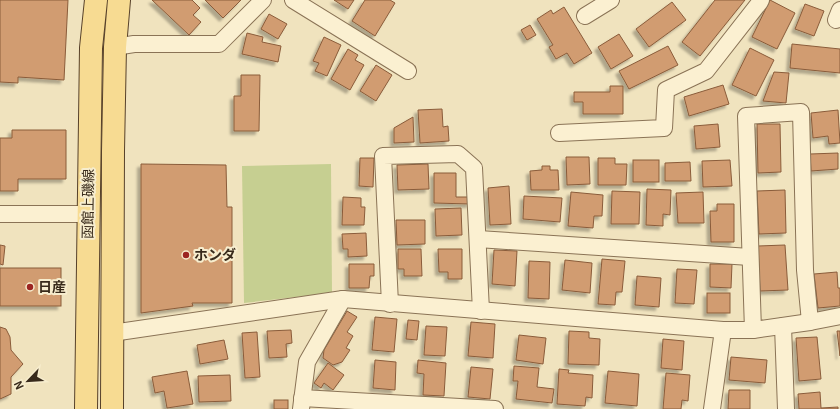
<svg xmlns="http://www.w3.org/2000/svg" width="840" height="409" viewBox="0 0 840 409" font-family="Georgia,'Noto Sans JP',serif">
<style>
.green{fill:#c6cf91}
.building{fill:#d19c71;stroke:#8a5c3a;filter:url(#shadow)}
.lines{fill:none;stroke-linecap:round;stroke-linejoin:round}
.minor-casing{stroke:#8a7356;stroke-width:18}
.primary-casing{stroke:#57412a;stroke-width:24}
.minor{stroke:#fbf0d1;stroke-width:16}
.primary{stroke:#f7db92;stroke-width:22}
.poi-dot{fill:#9c2522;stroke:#f7edce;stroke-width:1.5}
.labels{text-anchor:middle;stroke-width:4;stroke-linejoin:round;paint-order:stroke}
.street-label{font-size:14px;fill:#382a1b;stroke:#f7edce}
.poi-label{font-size:14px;font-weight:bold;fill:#382a1b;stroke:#f7edce;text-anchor:start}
</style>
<defs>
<filter id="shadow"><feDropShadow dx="-3.5" dy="3.5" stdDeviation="1" flood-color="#0004"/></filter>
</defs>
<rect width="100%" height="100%" fill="#f0e3be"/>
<polygon class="green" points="331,164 332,293 244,303 242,166"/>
<g class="building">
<polygon points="0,0 68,0 64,80 18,77 18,83 0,82"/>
<polygon points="152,0 192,0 200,8 193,15 201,22 189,35"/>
<polygon points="205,0 241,0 223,18"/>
<polygon points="334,0 354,0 348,9"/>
<polygon points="365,0 390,0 395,3 375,36 352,21"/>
<polygon points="715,0 745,0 700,56 682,42"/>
<polygon points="770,0 795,13 777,49 752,37"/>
<polygon points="672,2 686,20 649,47 636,29"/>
<polygon points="805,4 824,11 814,36 795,29"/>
<polygon points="564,7 592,53 574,64 567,53 556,59 549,47 553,45 537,19 551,10 553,14"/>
<polygon points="269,14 287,24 278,39 261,29"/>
<polygon points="530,25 536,35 527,40 521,30"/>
<polygon points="247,33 263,37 262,42 281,46 278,62 242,54"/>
<polygon points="619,34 633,56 611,69 598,47"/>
<polygon points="324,37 341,45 327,76 315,71 319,63 313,61"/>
<polygon points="792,44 840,49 840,73 790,68"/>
<polygon points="668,46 678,65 629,89 619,71"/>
<polygon points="750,48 774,60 756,96 732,85"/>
<polygon points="348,49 358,55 355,60 364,65 350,90 331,79"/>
<polygon points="376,65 392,75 376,101 360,91"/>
<polygon points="774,72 789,73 786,103 763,101"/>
<polygon points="241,75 260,75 259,131 234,131 234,96 241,96"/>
<polygon points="723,85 729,104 689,116 684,97"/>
<polygon points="610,86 623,86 623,114 583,114 583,102 574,102 574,92 610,92"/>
<polygon points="442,109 443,127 448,126 449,141 420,143 418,110"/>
<polygon points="838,110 840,143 829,144 828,136 813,138 811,113"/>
<polygon points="413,117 414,142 394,143 394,128"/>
<polygon points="718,124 720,147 696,149 694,126"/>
<polygon points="757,124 780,124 781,172 758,173"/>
<polygon points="12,130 66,130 66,179 18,179 18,191 0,191 0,138 12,138"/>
<polygon points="838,153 838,169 811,171 810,154"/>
<polygon points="566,157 589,157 590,184 567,185"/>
<polygon points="360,158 374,158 373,187 359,186"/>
<polygon points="598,158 615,158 615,164 627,164 626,185 598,185"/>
<rect x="633" y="160" width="26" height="22"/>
<polygon points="730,160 732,186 703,187 702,161"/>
<polygon points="690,162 691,181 665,181 665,163"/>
<polygon points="141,164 226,165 227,207 232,207 232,303 192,303 193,306 141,313"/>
<polygon points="428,164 429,189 398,190 397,165"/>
<polygon points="542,166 550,166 550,170 558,170 559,190 531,190 530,171 542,170"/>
<polygon points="434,173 456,173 456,197 471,197 470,204 434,203"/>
<polygon points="509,186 511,224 490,225 488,188"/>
<polygon points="647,189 671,190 670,215 663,214 663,226 646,225"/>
<polygon points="785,190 786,233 759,234 757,191"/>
<polygon points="612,191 640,192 639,224 611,224"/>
<polygon points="571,192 603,195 602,216 594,216 593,228 568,226"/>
<polygon points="703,192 704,223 678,223 676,193"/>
<polygon points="524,196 562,198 560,222 523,219"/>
<polygon points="343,197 361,198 361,207 365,207 364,225 342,225"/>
<polygon points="717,204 734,204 734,242 711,242 710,211 717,211"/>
<polygon points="461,208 462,235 436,236 435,209"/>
<polygon points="396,220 425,220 425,244 397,245"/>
<polygon points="366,233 367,256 348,257 348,249 343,249 342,234"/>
<polygon points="0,245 5,246 3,265 0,264"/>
<polygon points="785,245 788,290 760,291 758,246"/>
<polygon points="398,249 421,249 422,276 404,276 404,269 398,269"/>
<polygon points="438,249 462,249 462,279 448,279 448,272 439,272"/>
<polygon points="494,250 517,251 515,286 492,284"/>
<polygon points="602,259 625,261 622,292 616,292 615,305 598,304"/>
<polygon points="565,260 592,263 590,293 562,290"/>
<polygon points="529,261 550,262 549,299 528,298"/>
<polygon points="349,264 374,264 374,276 370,276 369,288 349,288"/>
<polygon points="710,264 732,264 731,288 710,287"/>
<rect x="0" y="268" width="61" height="38"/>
<polygon points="677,269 697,270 694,304 675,303"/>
<polygon points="837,272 838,288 840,288 840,306 818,308 814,274"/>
<polygon points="637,276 661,278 659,307 635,305"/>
<rect x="707" y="293" width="23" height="20"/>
<polygon points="347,311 357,317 347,332 353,336 346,348 350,350 342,362 333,365 323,358 324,350"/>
<polygon points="375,317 397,319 394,352 372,350"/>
<polygon points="408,320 419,321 417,340 406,339"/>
<polygon points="471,322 495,324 493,358 468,356"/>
<polygon points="426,326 447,327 445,356 424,355"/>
<polygon points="0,327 6,329 10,337 11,350 23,364 11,377 11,394 0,399"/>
<polygon points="291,330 292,343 286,344 287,357 269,358 267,331"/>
<polygon points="569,331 589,332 589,338 600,339 599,365 568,364"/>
<polygon points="837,331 840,331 840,356"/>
<polygon points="257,332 260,377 245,378 242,333"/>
<polygon points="519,335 546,338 543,364 516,360"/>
<polygon points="817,337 821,379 799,381 796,338"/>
<polygon points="663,339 684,341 682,370 661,368"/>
<polygon points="224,340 228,359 200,364 197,345"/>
<polygon points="731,357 767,360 765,383 729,380"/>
<polygon points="375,360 396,362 395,390 373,388"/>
<polygon points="418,360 446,363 444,396 423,395 424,374 417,373"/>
<polygon points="328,363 344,375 333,390 324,383 321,388 314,383"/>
<polygon points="514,366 539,368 537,387 554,389 552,403 516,399 518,381 513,381"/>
<polygon points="471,367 493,369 490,399 468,397"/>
<polygon points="559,369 569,370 568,373 593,375 592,398 586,397 585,406 557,404"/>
<polygon points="187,371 193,404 167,408 164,391 155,393 152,377"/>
<polygon points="608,371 639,374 637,406 605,403"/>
<polygon points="666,373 690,375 688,401 682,400 681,409 663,409"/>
<polygon points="230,375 231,401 199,402 198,376"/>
<polygon points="729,390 750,390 750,409 728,409"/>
<polygon points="820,392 821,408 838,407 838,409 799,409 798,394"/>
<rect x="274" y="400" width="14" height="9"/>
</g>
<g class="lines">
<defs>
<g id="minor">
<polyline points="293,0 408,71"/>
<polyline points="585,16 611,0"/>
<polyline points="836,20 840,10"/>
<polyline points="115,47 134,44 219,44 263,0"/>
<polyline points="559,133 664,128 666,90 706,71 760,2 761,0"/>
<polyline points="0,214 88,214"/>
<polyline points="478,239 750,257"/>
<polyline points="390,304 383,156 458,154 474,168 481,311"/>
<polyline points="783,326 786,409"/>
<polyline points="753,330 746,116 801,112 805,270 810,322"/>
<polyline points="112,333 343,299"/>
<polyline points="302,398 495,409"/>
<polyline points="301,409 307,362 343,299 723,330 753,330 810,322 840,316"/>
<polyline points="712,409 723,330"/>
</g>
<g id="primary">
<polyline points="86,409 91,48 96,0"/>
<polyline points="112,409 113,151 115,47 119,0"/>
</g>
</defs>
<use href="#minor" class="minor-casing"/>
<use href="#primary" class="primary-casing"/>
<use href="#minor" class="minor"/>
<use href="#primary" class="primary"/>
</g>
<g class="poi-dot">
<circle cx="186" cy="255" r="4"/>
<circle cx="30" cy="287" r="4"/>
</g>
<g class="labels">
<g class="street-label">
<text transform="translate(88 204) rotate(-89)" y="5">函館上磯線</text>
</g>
<g class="poi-label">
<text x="194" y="260">ホンダ</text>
<text x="38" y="292">日産</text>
</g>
</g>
<g transform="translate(28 381) rotate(245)" stroke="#f7edce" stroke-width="3" paint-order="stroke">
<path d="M0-3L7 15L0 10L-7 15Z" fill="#382a1b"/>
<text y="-6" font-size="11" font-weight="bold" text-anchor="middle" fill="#382a1b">N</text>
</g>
</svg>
